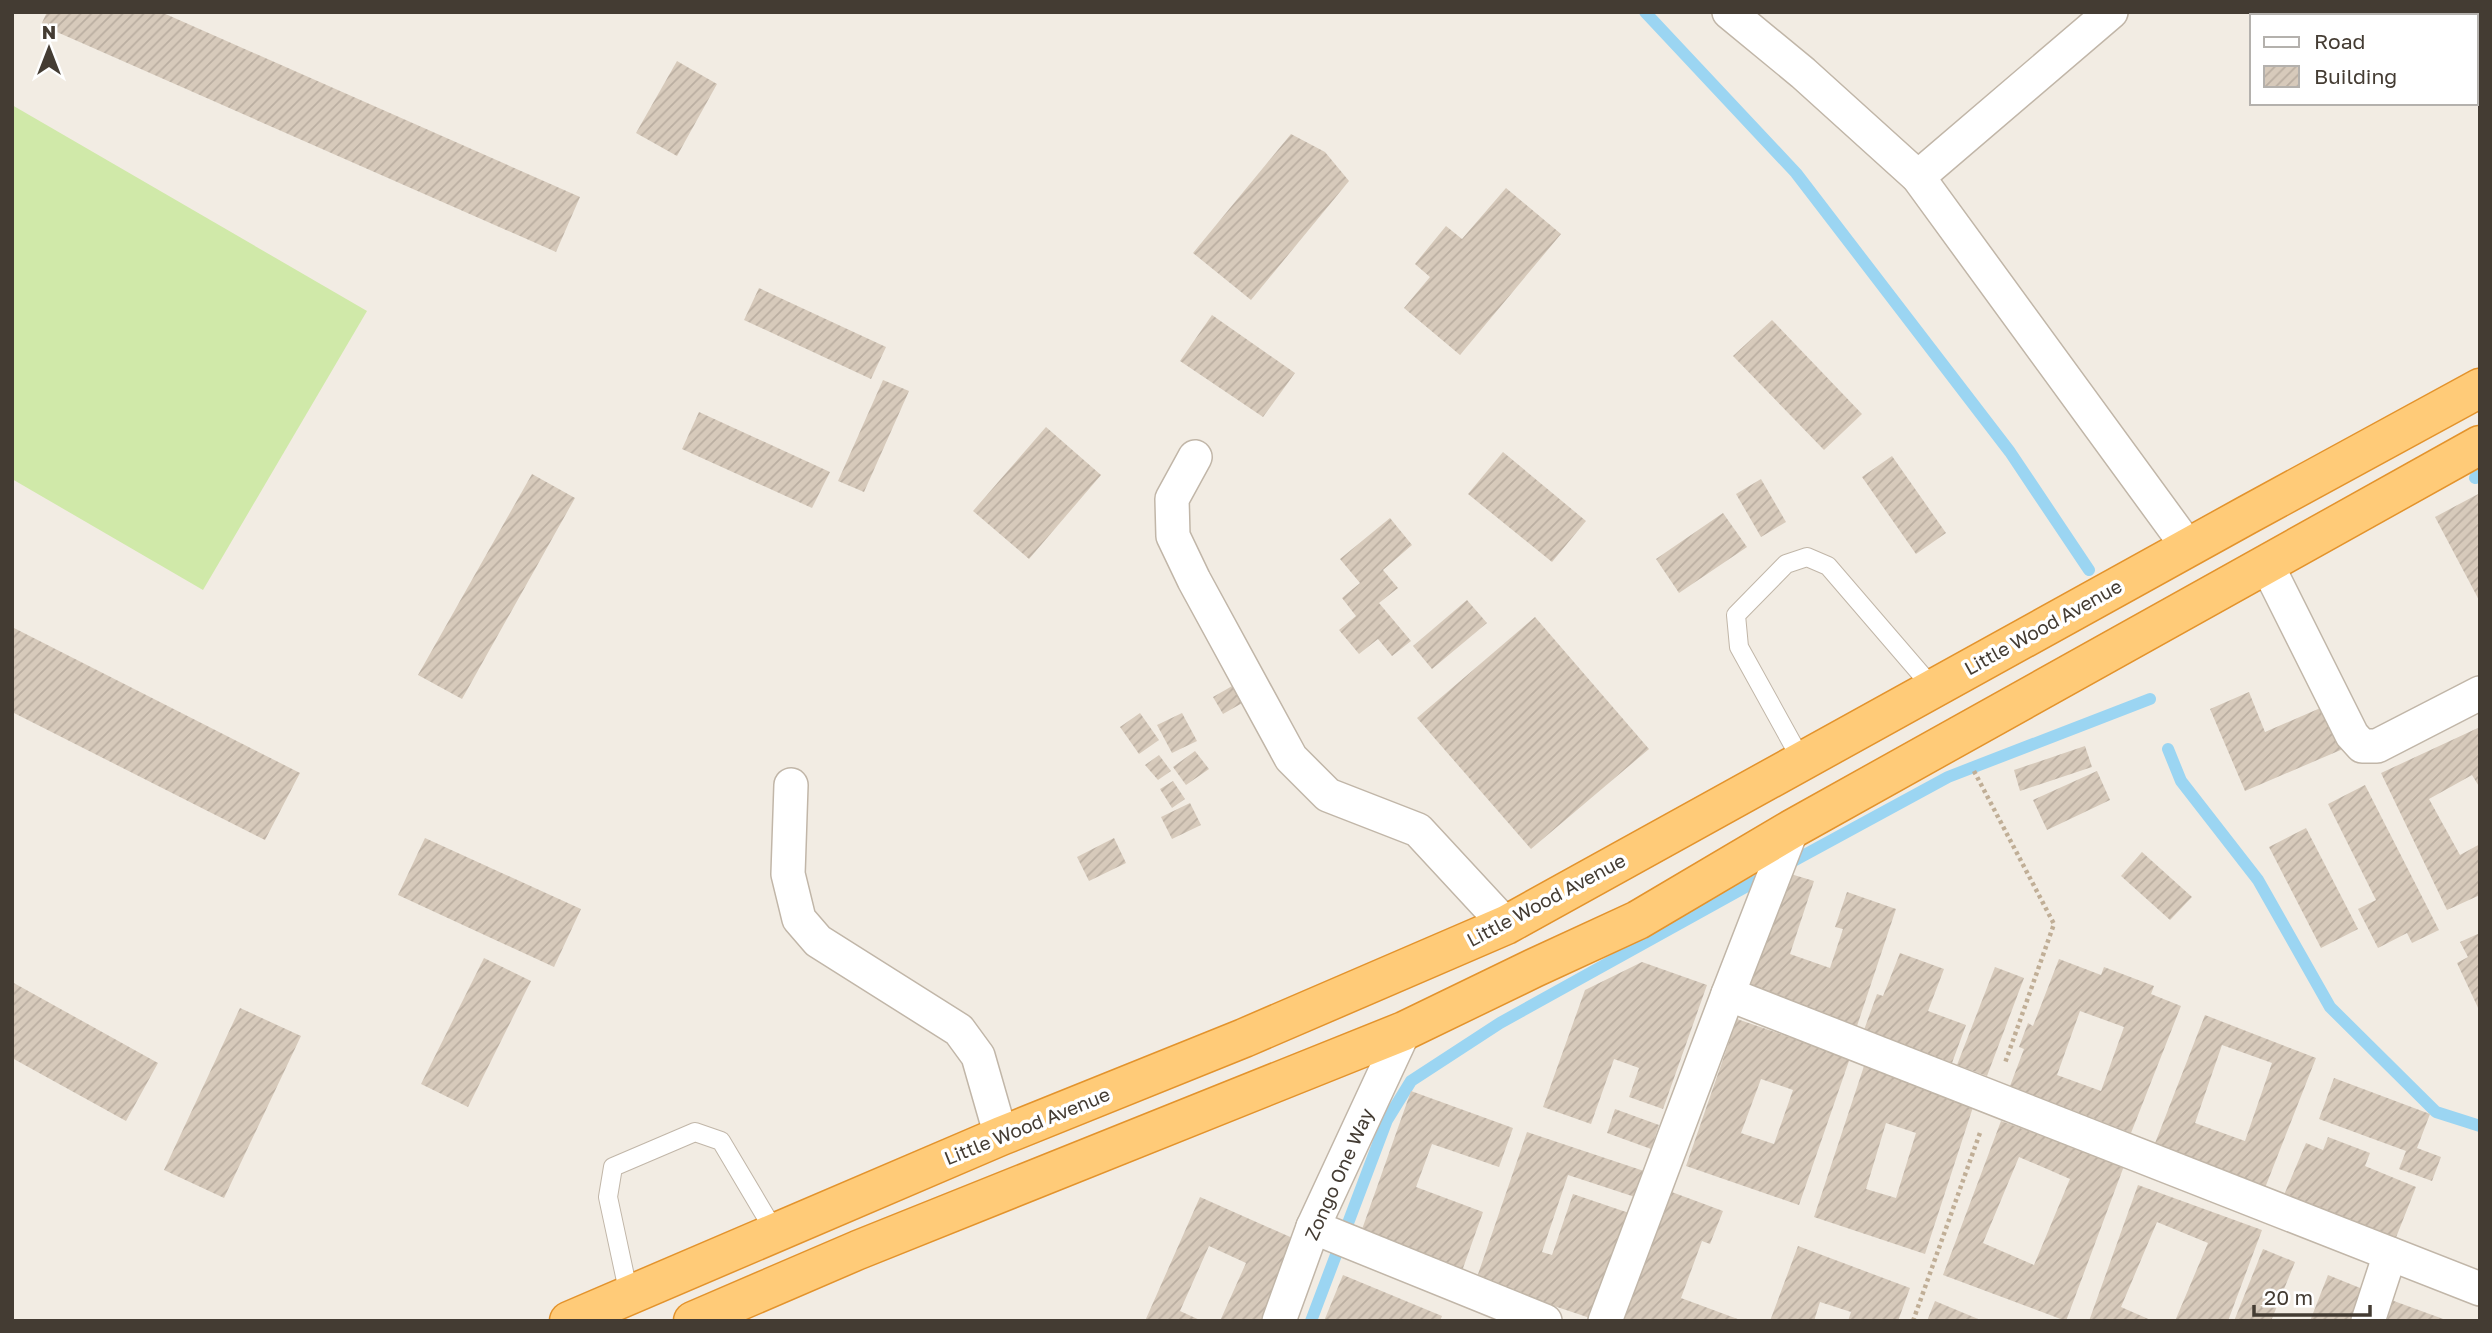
<svg xmlns="http://www.w3.org/2000/svg" width="2492" height="1333" viewBox="0 0 2492 1333" font-family="'Golos Text',sans-serif">
<style>
.pitch{fill:#d0e9a9}
.lines{fill:none;stroke-linecap:round;stroke-linejoin:round}
.stream{stroke:#9bd5f2;stroke-width:12}
.building{fill:url(#building-hatch);fill-rule:evenodd}
.service-casing{stroke:#c1b6a8;stroke-width:20}
.minor-casing{stroke:#c1b6a8;stroke-width:36}
.trunk-casing{stroke:#e3932c;stroke-width:41}
.path{stroke:#c0ae96;stroke-width:4.5;stroke-dasharray:3.5 3.5;stroke-linecap:butt}
.service{stroke:#fff;stroke-width:18}
.minor{stroke:#fff;stroke-width:33}
.trunk{stroke:#ffcb78;stroke-width:38}
.labels{text-anchor:middle;stroke-width:7;stroke-linejoin:round;paint-order:stroke}
.street-label{font-size:19px;fill:#443c33;stroke:#fff}
</style>
<defs>
<pattern id="building-hatch" width="6" height="6" patternUnits="userSpaceOnUse" patternTransform="scale(1.75)"><rect width="6" height="6" fill="#d7cabb"/><path d="M-1 1l2-2M0 6l6-6M5 7l2-2" fill="none" stroke="#baaea1"/></pattern>
</defs>
<rect width="100%" height="100%" fill="#f2ece3"/>
<polygon class="pitch" points="12,105 367,311 203,590 12,479"/>
<g class="lines">
<g class="stream">
<polyline points="1645,12 1796,173 2010,452 2089,570"/>
<polyline points="2475,478 2480,475"/>
<polyline points="2168,749 2181,781 2258,880 2330,1007 2436,1112 2480,1126"/>
<polyline points="1786,865 1948,777 2150,699"/>
<polyline points="1311,1321 1387,1120 1411,1081 1500,1023 1767,875"/>
</g>
</g>
<g class="building">
<polygon points="47,12 161,12 580,197 556,252 41,25"/>
<polygon points="677,61 717,84 677,156 636,133"/>
<polygon points="1291,134 1325,152 1349,181 1251,300 1193,253"/>
<polygon points="1506,188 1561,234 1460,355 1404,308 1430,277 1415,264 1446,226 1462,239"/>
<polygon points="759,288 886,347 871,379 744,320"/>
<polygon points="1212,315 1295,373 1263,417 1180,361"/>
<polygon points="1772,320 1862,414 1824,450 1733,356"/>
<polygon points="883,380 909,391 864,492 838,481"/>
<polygon points="699,412 830,472 812,508 682,449"/>
<polygon points="1046,427 1101,475 1029,559 973,511"/>
<polygon points="1503,452 1586,521 1552,562 1468,494"/>
<polygon points="1892,456 1946,533 1916,554 1862,477"/>
<polygon points="532,474 575,498 462,699 418,675"/>
<polygon points="1761,479 1786,522 1761,537 1736,494"/>
<polygon points="2480,493 2480,602 2435,517"/>
<polygon points="1723,513 1747,547 1679,593 1656,559"/>
<polygon points="1390,518 1412,545 1383,570 1398,588 1379,603 1411,641 1392,656 1378,639 1359,654 1339,630 1356,616 1342,598 1360,583 1340,559"/>
<polygon points="1467,600 1487,623 1432,669 1413,646"/>
<polygon points="1535,617 1649,749 1531,849 1417,718"/>
<polygon points="12,627 300,773 265,840 12,712"/>
<polygon points="1234,685 1244,702 1223,714 1213,697"/>
<polygon points="2249,692 2265,732 2325,706 2343,749 2245,791 2210,709"/>
<polygon points="1140,713 1159,740 1139,754 1120,727"/>
<polygon points="1182,713 1197,741 1172,753 1157,725"/>
<polygon points="2480,727 2480,788 2472,775 2429,799 2460,855 2480,844 2480,895 2447,910 2381,773"/>
<polygon points="2085,746 2092,767 2020,791 2014,770"/>
<polygon points="1195,751 1209,769 1186,785 1173,767"/>
<polygon points="1159,755 1171,771 1158,780 1145,765"/>
<polygon points="2097,771 2110,800 2047,830 2033,800"/>
<polygon points="1173,781 1185,799 1172,808 1160,789"/>
<polygon points="2365,785 2439,930 2412,943 2407,933 2378,948 2358,909 2376,900 2328,804"/>
<polygon points="1190,803 1201,825 1172,839 1161,817"/>
<polygon points="2306,828 2358,929 2321,948 2269,847"/>
<polygon points="425,838 581,909 554,967 398,895"/>
<polygon points="1114,838 1126,863 1089,881 1077,857"/>
<polygon points="2142,852 2192,897 2170,920 2121,876"/>
<polygon points="1784,872 1814,881 1790,954 1830,968 1843,929 1835,927 1847,892 1896,909 1855,1032 1781,1007 1784,997 1747,984"/>
<polygon points="2480,933 2480,1012 2457,963 2468,957 2460,942"/>
<polygon points="1900,953 1944,969 1928,1011 1966,1025 1952,1063 1864,1030 1877,994 1883,996"/>
<polygon points="484,958 531,981 468,1107 421,1084"/>
<path d="M2059 959 2101 975 2104 967 2154 986 2151 994 2181 1006 2131 1133 2010 1086 2024 1049 2019 1047 2028 1023 2033 1026ZM2080 1011 2124 1027 2101 1091 2057 1075Z"/>
<polygon points="1642,962 1707,985 1663,1109 1629,1097 1639,1068 1614,1059 1591,1124 1543,1107 1585,990"/>
<polygon points="1995,967 2024,978 1987,1076 1957,1065"/>
<polygon points="12,982 158,1063 126,1121 12,1058"/>
<polygon points="240,1008 301,1036 224,1198 164,1170"/>
<path d="M2205 1015 2316 1058 2263 1193 2152 1151ZM2222 1045 2272 1063 2245 1141 2195 1123Z"/>
<path d="M1737 1019 1850 1058 1799 1205 1686 1166ZM1761 1079 1793 1090 1774 1144 1741 1133Z"/>
<path d="M1865 1063 1976 1098 1925 1254 1814 1217ZM1886 1123 1916 1133 1896 1198 1866 1189Z"/>
<polygon points="2334,1078 2430,1114 2417,1148 2441,1157 2432,1181 2399,1169 2406,1151 2319,1119"/>
<polygon points="1411,1091 1513,1128 1499,1167 1432,1144 1416,1187 1483,1212 1462,1271 1360,1235"/>
<polygon points="1615,1109 1659,1125 1651,1149 1607,1133"/>
<path d="M2001 1121 2124 1166 2066 1321 1943 1275ZM2019 1157 2070 1179 2034 1265 1983 1243Z"/>
<polygon points="1527,1132 1644,1171 1635,1197 1568,1175 1542,1252 1552,1255 1573,1194 1629,1213 1593,1319 1476,1280"/>
<polygon points="2328,1137 2370,1153 2365,1166 2416,1187 2395,1240 2284,1195 2306,1143 2323,1150"/>
<polygon points="2138,1185 2262,1230 2228,1321 2175,1321 2208,1243 2157,1222 2121,1307 2153,1321 2089,1321"/>
<polygon points="1669,1191 1723,1211 1710,1244 1702,1241 1681,1298 1743,1321 1621,1321"/>
<polygon points="1200,1197 1297,1240 1260,1321 1220,1321 1246,1263 1209,1246 1180,1311 1202,1321 1145,1321"/>
<polygon points="1798,1246 1910,1288 1898,1321 1848,1321 1851,1312 1820,1302 1814,1321 1770,1321"/>
<polygon points="2263,1249 2295,1262 2271,1321 2234,1321"/>
<polygon points="1343,1275 1442,1316 1440,1321 1324,1321"/>
<polygon points="2328,1275 2375,1294 2364,1321 2310,1321"/>
<polygon points="2383,1297 2446,1320 2446,1321 2375,1321"/>
<polygon points="1935,1301 1983,1321 1927,1321"/>
</g>
<g class="lines">
<defs>
<g id="service">
<polyline points="1802,761 1739,647 1736,615 1786,564 1807,557 1828,566 1933,688"/>
<polyline points="629,1295 608,1197 613,1167 695,1132 721,1141 775,1232"/>
</g>
<g id="minor">
<polyline points="1729,12 1803,73 1918,177 2188,547"/>
<polyline points="1918,177 2111,12"/>
<polyline points="1195,457 1172,499 1173,536 1194,580 1291,758 1328,795 1418,830 1506,925"/>
<polyline points="2267,565 2352,735 2362,746 2377,746 2480,693"/>
<polyline points="791,785 788,874 799,919 818,941 959,1030 978,1056 1001,1136"/>
<polyline points="1792,829 1728,994 2480,1289"/>
<polyline points="1313,1227 1545,1321"/>
<polyline points="1279,1321 1313,1227 1404,1031"/>
<polyline points="1605,1321 1728,994"/>
<polyline points="2368,1321 2390,1254"/>
</g>
<g id="trunk">
<polyline points="569,1321 1001,1136 1244,1038 1506,925 2247,515 2480,388"/>
<polyline points="693,1321 858,1250 1404,1031 1534,968 1638,920 1792,829 2480,445"/>
</g>
</defs>
<use href="#service" class="service-casing"/>
<use href="#minor" class="minor-casing"/>
<use href="#trunk" class="trunk-casing"/>
<g class="path">
<polyline points="1974,771 2054,924 2005,1063"/>
<polyline points="1913,1321 1981,1130"/>
</g>
<use href="#service" class="service"/>
<use href="#minor" class="minor"/>
<use href="#trunk" class="trunk"/>
</g>
<g class="labels">
<g class="street-label">
<text transform="translate(2043 627) rotate(-29)" y="7">Little Wood Avenue</text>
<text transform="translate(1546 900) rotate(-28)" y="7">Little Wood Avenue</text>
<text transform="translate(1027 1126) rotate(-22)" y="7">Little Wood Avenue</text>
<text transform="translate(1339 1174) rotate(-66)" y="7">Zongo One Way</text>
</g>
</g>
<rect width="2492" height="1333" fill="none" stroke="#443c33" stroke-width="28"/>
<rect x="2250" y="14" width="228" height="91" fill="#ffffff" stroke="#b4b1ad" stroke-width="2"/>
<rect x="2264" y="37" width="35" height="10" fill="#ffffff" stroke="#b4b1ad" stroke-width="2"/>
<text x="2314" y="49" font-size="21" fill="#443c33">Road</text>
<rect x="2264" y="66" width="35" height="21" fill="url(#building-hatch)" stroke="#b4b1ad" stroke-width="2"/>
<text x="2314" y="84" font-size="21" fill="#443c33">Building</text>
<g transform="translate(49 49)" stroke="#ffffff" stroke-width="5" paint-order="stroke">
<path d="M0-5L12 26L0 18L-12 26Z" fill="#443c33"/>
<text y="-10" font-size="19" font-weight="bold" text-anchor="middle" fill="#443c33">N</text>
</g>
<path d="M2254 1305v10h116v-10" fill="none" stroke="#443c33" stroke-width="3.5"/>
<text x="2264" y="1305" font-size="21" fill="#443c33" stroke="#ffffff" stroke-width="5" paint-order="stroke">20 m</text>
</svg>
